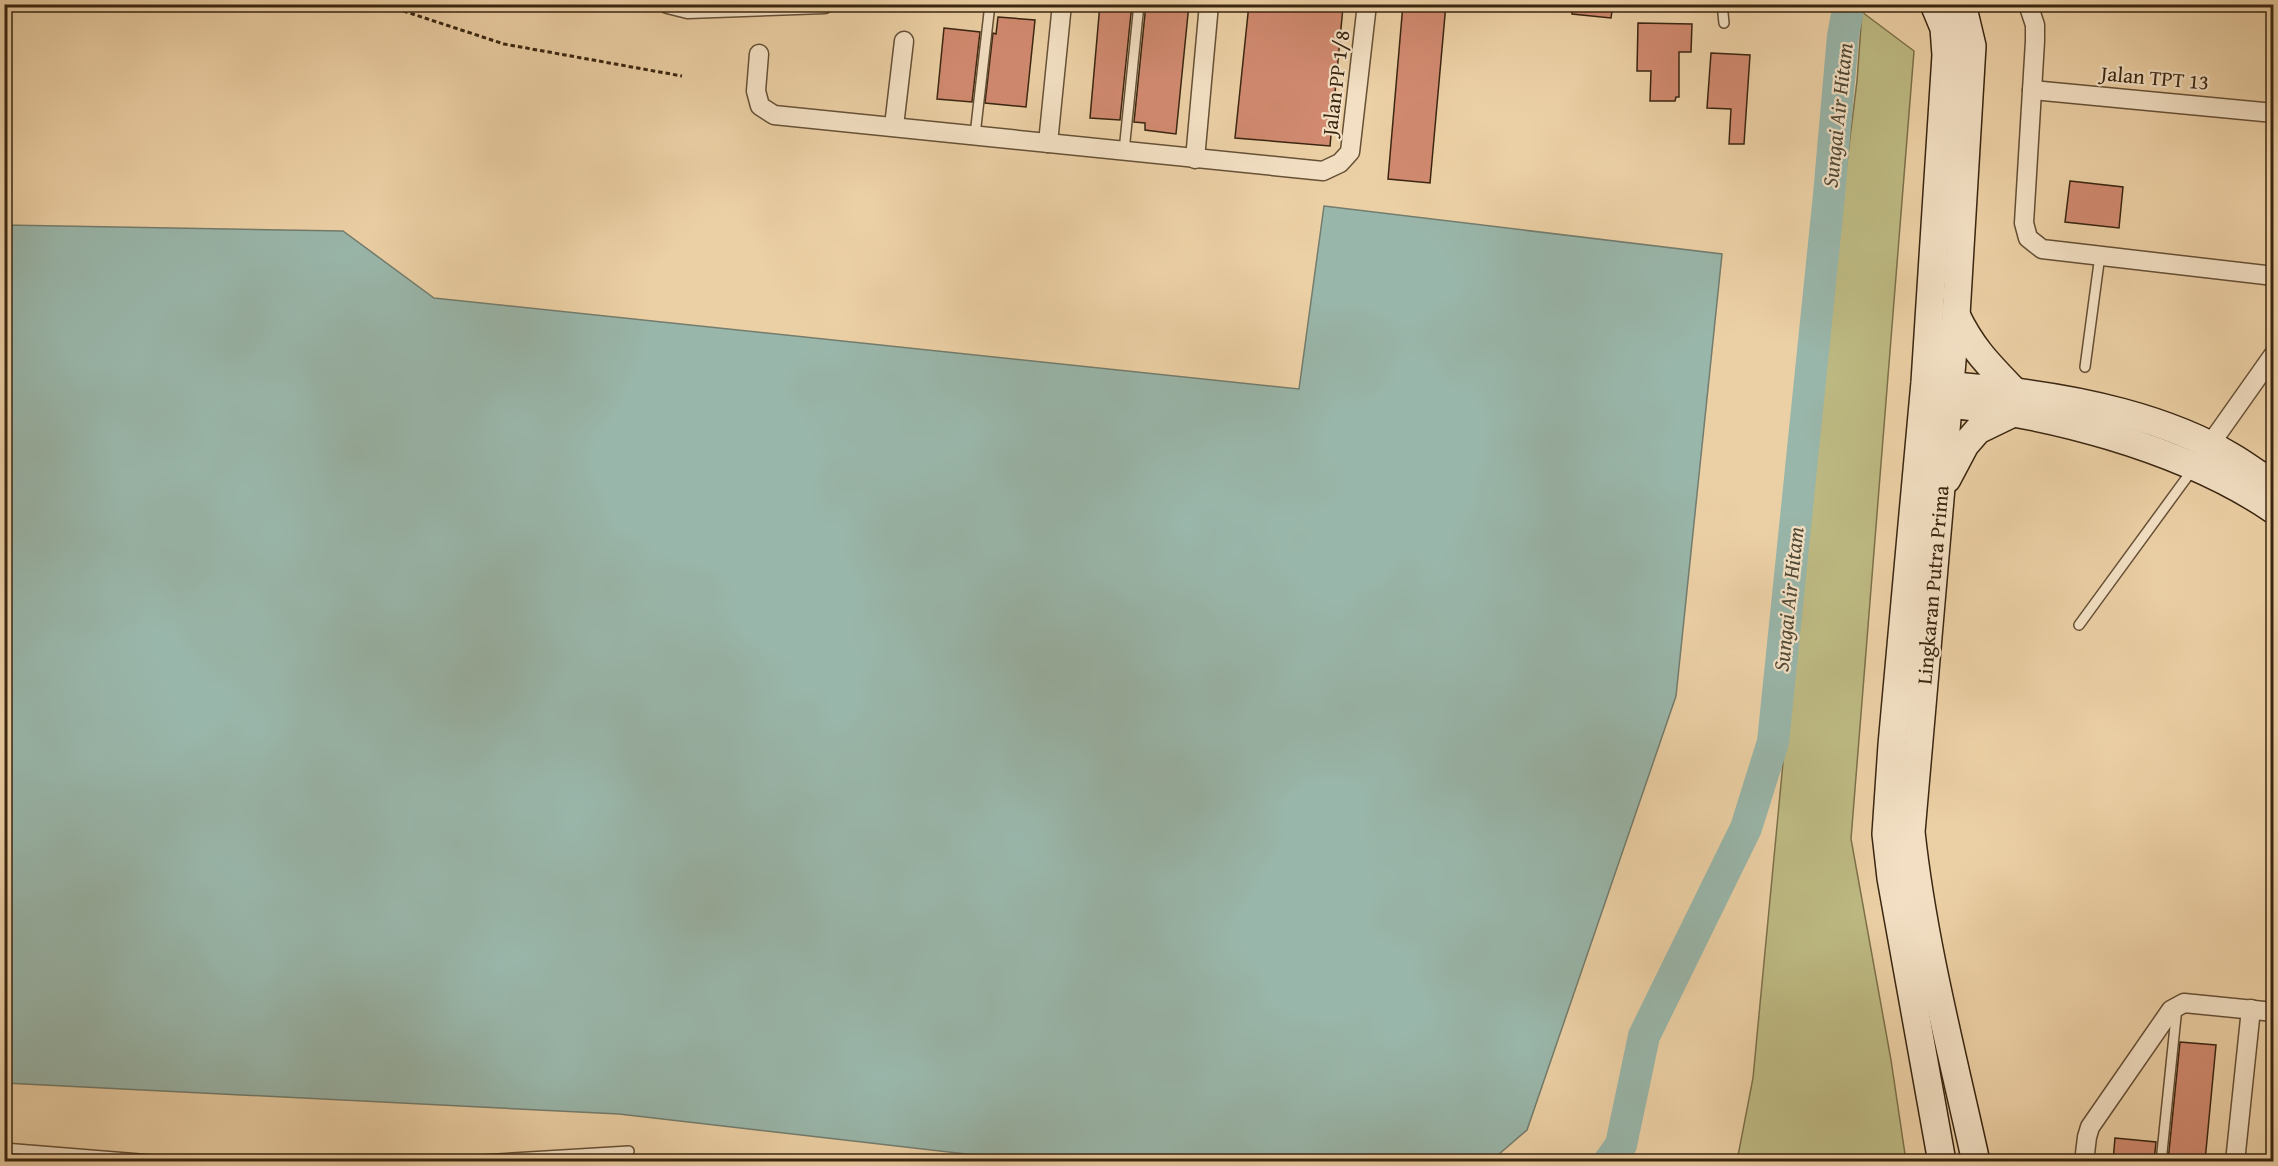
<svg xmlns="http://www.w3.org/2000/svg" width="2278" height="1166" viewBox="0 0 2278 1166" font-family="'Gentium Book Plus',serif">
<style>
.green{fill:#bdb982;stroke:#7c704a;stroke-width:1.5}
.water{fill:#99b6aa;stroke:#737c6d;stroke-width:1.5}
.lines{fill:none;stroke-linecap:round;stroke-linejoin:round}
.river{stroke:#99b6aa;stroke-width:32}
.building{fill:#d18a70;stroke:#3a2611;stroke-width:1.5}
.lane-casing{stroke:#665036;stroke-width:12}
.street-casing{stroke:#665036;stroke-width:21}
.secondary-casing{stroke:#3a2611;stroke-width:30}
.path{stroke:#3a2611;stroke-width:3;stroke-dasharray:4.5 3;stroke-linecap:butt}
.lane{stroke:#f3e0c4;stroke-width:9}
.street{stroke:#f3e0c4;stroke-width:18}
.secondary{stroke:#f3e0c4;stroke-width:27}
.labels{text-anchor:middle;stroke-width:4.5;stroke-linejoin:round;paint-order:stroke}
.street-label{font-size:21px;fill:#3a2611;stroke:#f3e0c4}
.water-label{font-size:22px;font-style:italic;fill:#524a37;stroke:#f3e0c4}
</style>
<rect width="100%" height="100%" fill="#ecd0a5"/>
<filter id="stains"><feTurbulence type="fractalNoise" baseFrequency=".00333" numOctaves="4"/><feColorMatrix values="0 0 0 0 .2 0 0 0 0 .09 0 0 0 0 .02 0 0 0 .5 -.17"/></filter>
<radialGradient id="worn" r=".72"><stop offset=".6" stop-color="#630" stop-opacity="0"/><stop offset="1" stop-color="#630" stop-opacity=".3"/></radialGradient>
<polygon class="green" points="1862,12 1914,51 1851,839 1891,1060 1906,1161 1737,1161 1753,1078 1817,405 1857,81"/>
<polygon class="water" points="1324,206 1722,254 1676,696 1527,1130 1491,1161 1035,1162 619,1114 5,1083 5,225 343,231 434,298 1299,389"/>
<g class="lines">
<polyline class="river" points="1609,1162 1621,1145 1644,1036 1746,828 1773,742 1829,195 1843,36 1849,4"/>
</g>
<g class="building">
<polygon points="1100,4 1132,4 1120,120 1090,118"/>
<polygon points="1146,4 1189,4 1176,134 1145,130 1145,123 1134,122"/>
<polygon points="1249,4 1315,4 1343,7 1330,146 1235,138"/>
<polygon points="1403,4 1446,4 1430,183 1388,179"/>
<polygon points="1572,4 1613,4 1611,18 1572,14"/>
<polygon points="998,17 1035,20 1026,107 985,103 993,33 996,34"/>
<polygon points="1638,23 1692,24 1691,52 1679,52 1679,97 1676,97 1675,101 1650,101 1651,71 1637,71"/>
<polygon points="944,28 980,32 972,102 937,99"/>
<polygon points="1711,53 1750,55 1744,144 1729,144 1731,109 1707,108"/>
<polygon points="2070,181 2123,187 2119,228 2065,222"/>
<polygon points="2180,1042 2216,1045 2205,1161 2168,1161"/>
<polygon points="2115,1138 2156,1142 2154,1161 2113,1161"/>
</g>
<g class="lines">
<defs>
<g id="lane">
<polyline points="1722,4 1724,23"/>
<polyline points="975,135 990,4"/>
<polyline points="1124,151 1139,4"/>
<polyline points="2085,367 2100,255"/>
<polyline points="2079,625 2193,469"/>
<polyline points="4,1148 177,1162"/>
<polyline points="447,1162 629,1151"/>
<polyline points="2161,1162 2177,1007"/>
</g>
<g id="street">
<polyline points="668,4 688,9 824,4"/>
<polyline points="2028,4 2035,25 2035,41 2024,223 2028,238 2042,249 2274,276"/>
<polyline points="759,54 756,91 760,106 774,115 1323,171 1340,163 1350,152 1367,4"/>
<polyline points="2032,90 2274,113"/>
<polyline points="894,126 904,41"/>
<polyline points="1048,143 1062,4"/>
<polyline points="1195,159 1209,4"/>
<polyline points="2204,453 2274,354"/>
<polyline points="2084,1162 2087,1137 2090,1127 2171,1010 2184,1003 2274,1012"/>
<polyline points="2235,1162 2251,1009"/>
</g>
<g id="secondary">
<polyline points="1934,4 1944,28 1946,55 1925,382 1892,745 1886,834 1891,878 1942,1162"/>
<path d="M1962 4 1972 46 1956 315 1911 832C1923 943 1952 1053 1976 1162"/>
<path d="M1956 315C1972 349 1990 366 2015 392"/>
<path d="M1932 383C1957 387 1981 388 2005 391 2079 399 2167 418 2232 457 2246 465 2260 476 2274 485"/>
<path d="M1932 403C2041 410 2183 448 2274 510"/>
<polyline points="1947,479 1965,445 1978,430 2011,414"/>
</g>
</defs>
<use href="#lane" class="lane-casing"/>
<use href="#street" class="street-casing"/>
<use href="#secondary" class="secondary-casing"/>
<polyline class="path" points="382,4 504,44 682,76"/>
<use href="#lane" class="lane"/>
<use href="#street" class="street"/>
<use href="#secondary" class="secondary"/>
</g>
<g class="labels">
<g class="street-label">
<text transform="translate(2155 78) rotate(5)" y="7">Jalan TPT 13</text>
<text transform="translate(1336 83) rotate(-83)" y="7">Jalan PP 1/8</text>
<text transform="translate(1933 585) rotate(-85)" y="7">Lingkaran Putra Prima</text>
</g>
<g class="water-label">
<text transform="translate(1837 115) rotate(-84)" y="8">Sungai Air Hitam</text>
<text transform="translate(1788 599) rotate(-84)" y="8">Sungai Air Hitam</text>
</g>
</g>
<rect width="2278" height="1166" fill="none" stroke="#ecd0a5" stroke-width="24"/>
<rect x="6" y="6" width="2266" height="1154" fill="none" stroke="#3a2611" stroke-width="3"/>
<rect x="12" y="12" width="2254" height="1142" fill="none" stroke="#3a2611" stroke-width="1.5"/>
<rect width="100%" height="100%" filter="url(#stains)"/>
<rect width="100%" height="100%" fill="url(#worn)"/>
</svg>
